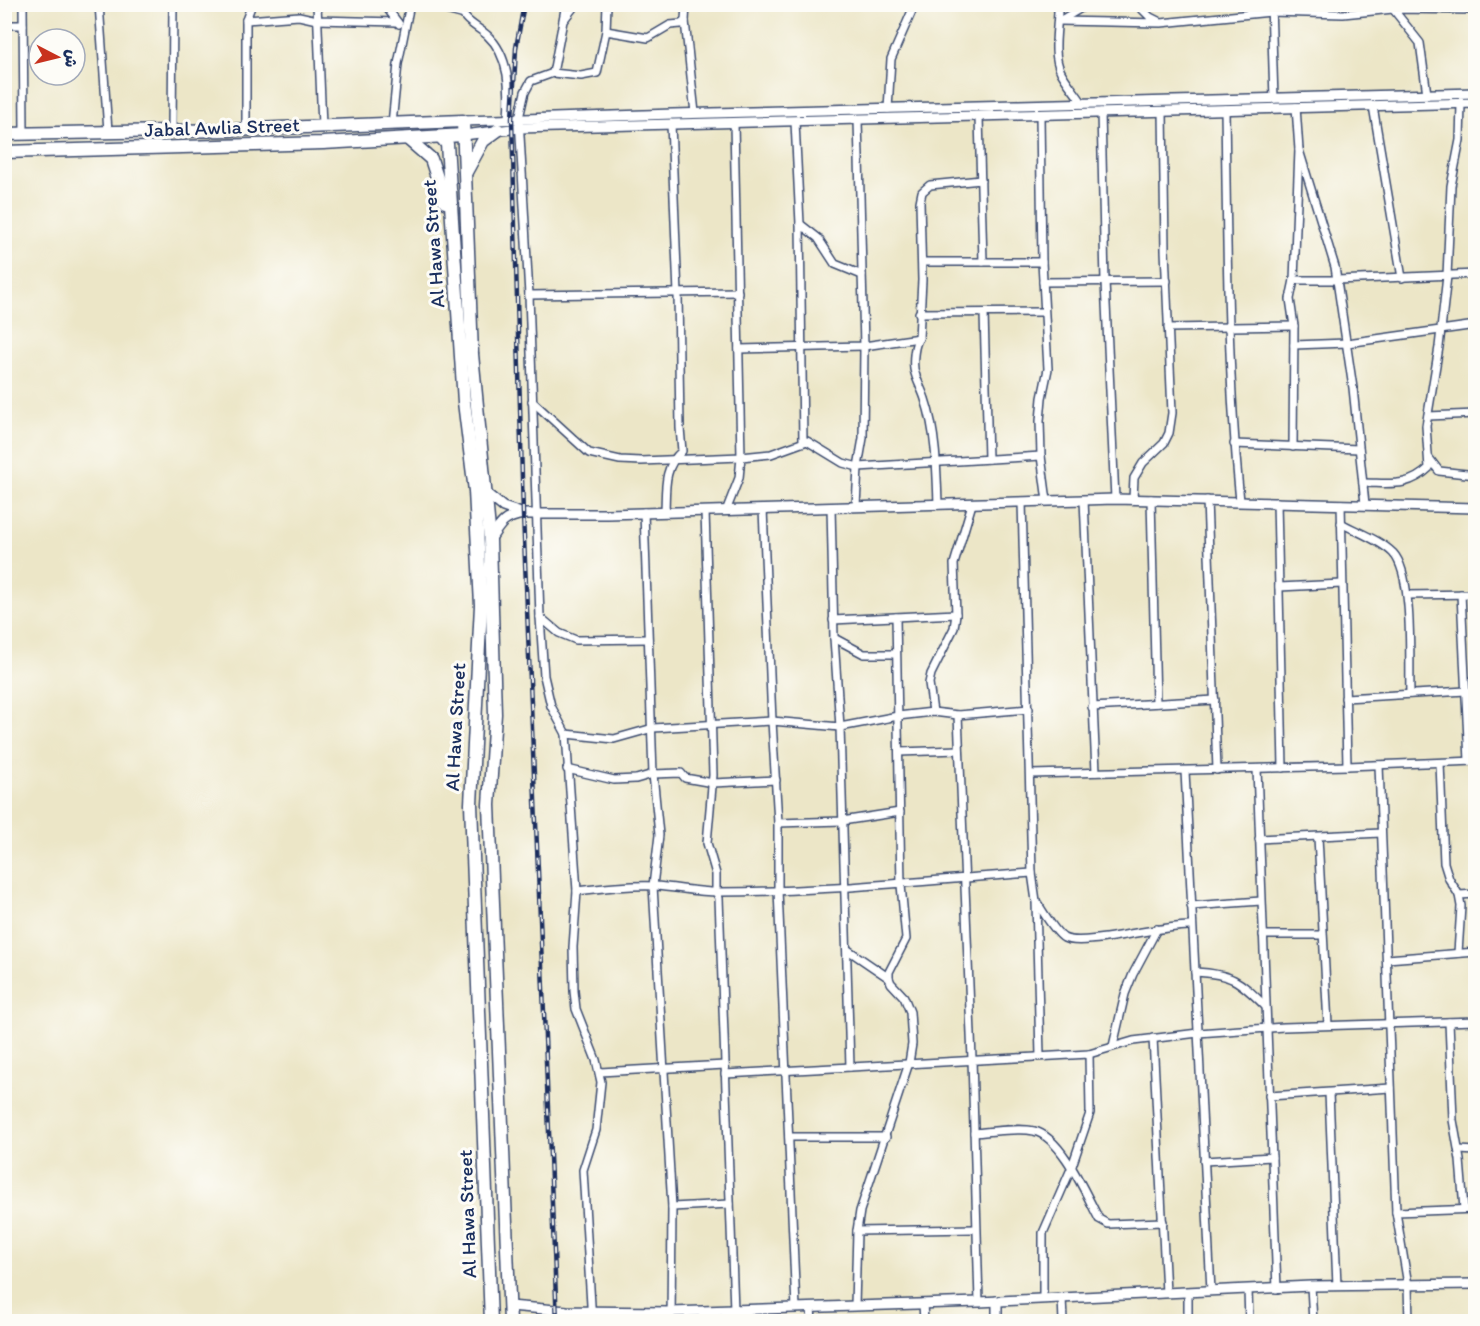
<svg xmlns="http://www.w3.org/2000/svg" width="1480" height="1326" viewBox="0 0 1480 1326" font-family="Itim,'Playpen Sans Arabic',sans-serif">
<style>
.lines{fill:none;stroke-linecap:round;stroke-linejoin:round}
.street-casing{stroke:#3a4a6e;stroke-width:10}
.secondary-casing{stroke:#3a4a6e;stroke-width:12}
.highway-casing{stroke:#3a4a6e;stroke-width:15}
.street{stroke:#fff;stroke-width:7}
.secondary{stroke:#fff;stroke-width:9}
.highway{stroke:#fff;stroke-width:12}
.rail-casing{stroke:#1b2f5e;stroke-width:4.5}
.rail{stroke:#fdfcf7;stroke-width:2;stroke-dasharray:7;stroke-linecap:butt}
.labels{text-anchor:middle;stroke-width:6;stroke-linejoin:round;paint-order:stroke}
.street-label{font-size:20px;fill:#1b2f5e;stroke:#fdfcf7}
</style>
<rect width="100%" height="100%" fill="#fdfcf7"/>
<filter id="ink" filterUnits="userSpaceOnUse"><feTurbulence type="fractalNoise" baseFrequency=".0167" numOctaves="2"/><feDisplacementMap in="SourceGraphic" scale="12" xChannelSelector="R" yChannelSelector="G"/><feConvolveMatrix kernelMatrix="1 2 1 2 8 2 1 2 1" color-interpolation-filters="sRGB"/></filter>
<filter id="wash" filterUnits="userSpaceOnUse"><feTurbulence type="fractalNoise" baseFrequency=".008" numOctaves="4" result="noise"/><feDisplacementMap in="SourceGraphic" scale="24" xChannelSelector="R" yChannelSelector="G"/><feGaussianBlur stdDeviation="1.35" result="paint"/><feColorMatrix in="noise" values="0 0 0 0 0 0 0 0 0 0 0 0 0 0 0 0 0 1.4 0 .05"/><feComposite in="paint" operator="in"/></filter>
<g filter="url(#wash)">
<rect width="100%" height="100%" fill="#ece6c7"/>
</g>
<g filter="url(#ink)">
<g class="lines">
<defs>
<g id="street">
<polyline points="23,4 24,134"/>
<polyline points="99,4 108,131"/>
<polyline points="317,4 322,126"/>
<polyline points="384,4 399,24"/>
<polyline points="423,4 461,14"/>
<path d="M459 4C463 22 474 24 487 35 510 56 510 90 508 119"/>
<polyline points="576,4 563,21 553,73 531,81 525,92 519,118 529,295 540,617 544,676 551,706 566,734 577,891 573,947 574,991 576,1009 596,1060 601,1082 596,1130 583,1170 592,1322"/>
<polyline points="686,4 685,21 695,113"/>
<path d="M1058 4C1059 26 1051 52 1061 72 1067 83 1076 93 1083 104"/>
<polyline points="1137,4 1150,17 1158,21"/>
<polyline points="1271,4 1274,99"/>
<polyline points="1393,4 1393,9 1420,43 1427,94"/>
<polyline points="246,20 299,16 317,20 397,22"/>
<polyline points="563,20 566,4"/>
<polyline points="1061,20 1088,4"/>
<polyline points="1059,21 1161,23 1271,12 1343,14 1393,9 1476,10"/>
<polyline points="4,25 23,25"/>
<polyline points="606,31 607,4"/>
<polyline points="553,73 581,76 597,73 606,31 648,38 670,25 681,24 685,21"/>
<polyline points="1373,106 1402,278"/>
<polyline points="888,109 891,59 915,4"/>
<path d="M1225 109C1227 240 1227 371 1240 501"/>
<polyline points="1101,112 1105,282 1115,499"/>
<polyline points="1040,115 1042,262 1048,369 1042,398 1040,421 1041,456 1047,501"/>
<polyline points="979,117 983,262"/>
<polyline points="795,122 800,224 803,441"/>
<polyline points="392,124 398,64 410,4"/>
<polyline points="246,129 246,20 252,4"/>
<polyline points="172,131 173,4"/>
<polyline points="1299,150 1335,267 1353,388 1365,504"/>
<polyline points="800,224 818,238 835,264 862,275"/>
<polyline points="922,262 1042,262"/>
<polyline points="1294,280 1337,280 1476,274"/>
<polyline points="1043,282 1167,281"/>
<polyline points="529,295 738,292"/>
<polyline points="919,313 1044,312"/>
<polyline points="984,313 988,459"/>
<polyline points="1168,328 1294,326"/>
<polyline points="1294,345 1347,343 1476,325"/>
<polyline points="739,349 864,346 919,338"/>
<polyline points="532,401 589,453 620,460 641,461 741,457 771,454 807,441 843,463 858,467 1041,456"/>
<polyline points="1428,416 1476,414"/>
<polyline points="1234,444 1359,449"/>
<polyline points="1293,447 1294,326 1290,299 1294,280 1299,150 1296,107"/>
<polyline points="1429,458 1439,471 1476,475"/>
<path d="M1363 483C1390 483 1408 488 1429 468L1426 426 1439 347 1447 276 1451 186 1460 140 1461 104"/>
<polyline points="1133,499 1134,478 1143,463 1164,443 1169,433 1172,413 1165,250 1163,111"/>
<polyline points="1151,499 1156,703"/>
<polyline points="1084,500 1096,772"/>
<polyline points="1207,500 1217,770"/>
<polyline points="1022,502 1032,873 1036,901 1040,1056"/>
<polyline points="1277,502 1283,768"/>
<polyline points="1341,504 1347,766"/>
<path d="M938 505C937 471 936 431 925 399 922 389 916 380 914 369 913 360 914 345 919 338L922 280 920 202 922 192 930 185 981 180"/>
<polyline points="856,506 858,467 863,438 864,346 858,120"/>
<polyline points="831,507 834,638 840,727 850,1067"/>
<polyline points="763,509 772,721 778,823 778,890 796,1308"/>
<polyline points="705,511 713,775 707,843 716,874 716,892 719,898 734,1310"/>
<polyline points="726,511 739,478 741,457 734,123"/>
<polyline points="644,512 653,774 659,835 653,886 672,1207 671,1322"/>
<path d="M665 512C666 489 663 467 682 451L680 428 678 294 671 124"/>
<path d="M1341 523C1357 532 1380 540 1393 553 1414 575 1409 662 1410 694"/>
<polyline points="1279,587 1342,584"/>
<polyline points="1461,594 1469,761"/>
<polyline points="1407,595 1476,594"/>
<polyline points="540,617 559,633 576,640 648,639"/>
<polyline points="833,620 956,614"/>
<polyline points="834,638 864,654 896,654"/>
<polyline points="1345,698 1466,691"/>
<polyline points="1092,707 1215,700"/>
<polyline points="933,712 929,683 931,674 954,628 956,614 954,564 972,504"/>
<polyline points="958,715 972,1059 979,1302"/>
<polyline points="566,734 614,739 653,728 772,721 840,727 898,716 933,712 958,715 1029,709"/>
<polyline points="899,752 959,750"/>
<polyline points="1440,763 1444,863 1449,879 1459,895 1461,906 1458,953"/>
<polyline points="1379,765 1396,1212 1408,1285 1409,1322"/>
<polyline points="567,769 614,780 636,779 653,774 681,773 685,778 713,783 776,780"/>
<polyline points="1257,769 1277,1289"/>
<polyline points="1185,771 1211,1291"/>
<polyline points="1031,774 1347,766 1476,761"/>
<polyline points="778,823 842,821 900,812"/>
<polyline points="1318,837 1328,1025"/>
<polyline points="1259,839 1381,833"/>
<path d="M577 891C602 888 628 885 654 886 675 887 696 892 718 892 823 892 928 880 1032 873"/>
<polyline points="1459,895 1476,894"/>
<path d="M1036 901C1042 910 1055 933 1064 938 1083 948 1164 924 1192 926"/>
<polyline points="1191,906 1261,901"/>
<polyline points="1263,935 1322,935"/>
<polyline points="848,950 889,978"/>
<polyline points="1387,959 1476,952"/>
<path d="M1195 972C1232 974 1239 980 1265 1006"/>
<polyline points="1449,1022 1453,1120 1460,1160 1464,1209"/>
<polyline points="1153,1038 1166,1293"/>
<polyline points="1113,1046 1125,994 1133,974 1157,929"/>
<polyline points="600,1072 725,1065"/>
<polyline points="725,1074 1089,1054 1133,1041 1198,1033 1284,1027 1476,1021"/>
<polyline points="1329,1093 1337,1286"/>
<polyline points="1269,1096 1391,1088"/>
<path d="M974 1133C991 1132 1018 1127 1034 1131 1062 1137 1086 1195 1099 1219L1108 1224 1163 1222"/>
<polyline points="789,1137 886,1137"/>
<polyline points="1459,1150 1476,1151"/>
<polyline points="1204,1161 1272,1157"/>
<polyline points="672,1207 730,1204"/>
<polyline points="1396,1212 1476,1209"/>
<polyline points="857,1231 976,1229"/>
<polyline points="1311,1286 1313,1322"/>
<polyline points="1248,1290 1249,1322"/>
<polyline points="1188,1292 1188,1322"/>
<polyline points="1062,1297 1063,1322"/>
<polyline points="1043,1298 1043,1233 1071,1169 1090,1113 1089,1054"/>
<polyline points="923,1303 924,1322"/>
<polyline points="855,1306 857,1231 860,1211 909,1063 912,1044 910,1012 904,997 891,983 889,978 889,972 906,939 901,885 896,617"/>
<polyline points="811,1307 812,1322"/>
<polyline points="740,1309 740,1322"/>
</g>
<g id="secondary">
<polyline points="463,121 673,114 1476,93"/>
<polyline points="464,135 519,128 1476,103"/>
<polyline points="487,494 503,507 521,513"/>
<path d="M490 540C501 523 503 518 523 514H608L1115 499 1476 508"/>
<polyline points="997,1301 997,1322"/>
<polyline points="510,1306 567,1311 671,1312 979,1302 1311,1286 1476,1284"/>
</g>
<g id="highway">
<polyline points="4,134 230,130 463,121 472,354 490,540 495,714 489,805 510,1322"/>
<polyline points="441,137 447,144 464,402 475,491 481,605 471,804 491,1322"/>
<polyline points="408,139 431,159 445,202"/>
<polyline points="4,152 323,143 464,135"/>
<polyline points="466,172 483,141 498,130"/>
</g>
</defs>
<use href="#street" class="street-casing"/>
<use href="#secondary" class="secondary-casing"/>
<use href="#highway" class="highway-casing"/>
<use href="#street" class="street"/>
<use href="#secondary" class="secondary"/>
<use href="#highway" class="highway"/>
<defs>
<polyline id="rail" points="524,4 516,48 512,119 523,514 557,1322"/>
</defs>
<use href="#rail" class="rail-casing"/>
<use href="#rail" class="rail"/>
</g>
</g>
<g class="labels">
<g class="street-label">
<text transform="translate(222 127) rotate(-2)" y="7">Jabal Awlia Street</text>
<text transform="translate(433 244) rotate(-94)" y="7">Al Hawa Street</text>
<text transform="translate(455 727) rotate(-87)" y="7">Al Hawa Street</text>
<text transform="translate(467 1214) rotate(-92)" y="7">Al Hawa Street</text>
</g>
</g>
<rect width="1480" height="1326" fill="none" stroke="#fdfcf7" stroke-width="24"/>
<g transform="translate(57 57) rotate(97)"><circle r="28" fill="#fdfcf7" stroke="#a3aaba" stroke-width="1.5"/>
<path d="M0-4.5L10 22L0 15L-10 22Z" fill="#c8321e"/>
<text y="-9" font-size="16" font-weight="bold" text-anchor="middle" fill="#1b2f5e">ش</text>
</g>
</svg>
